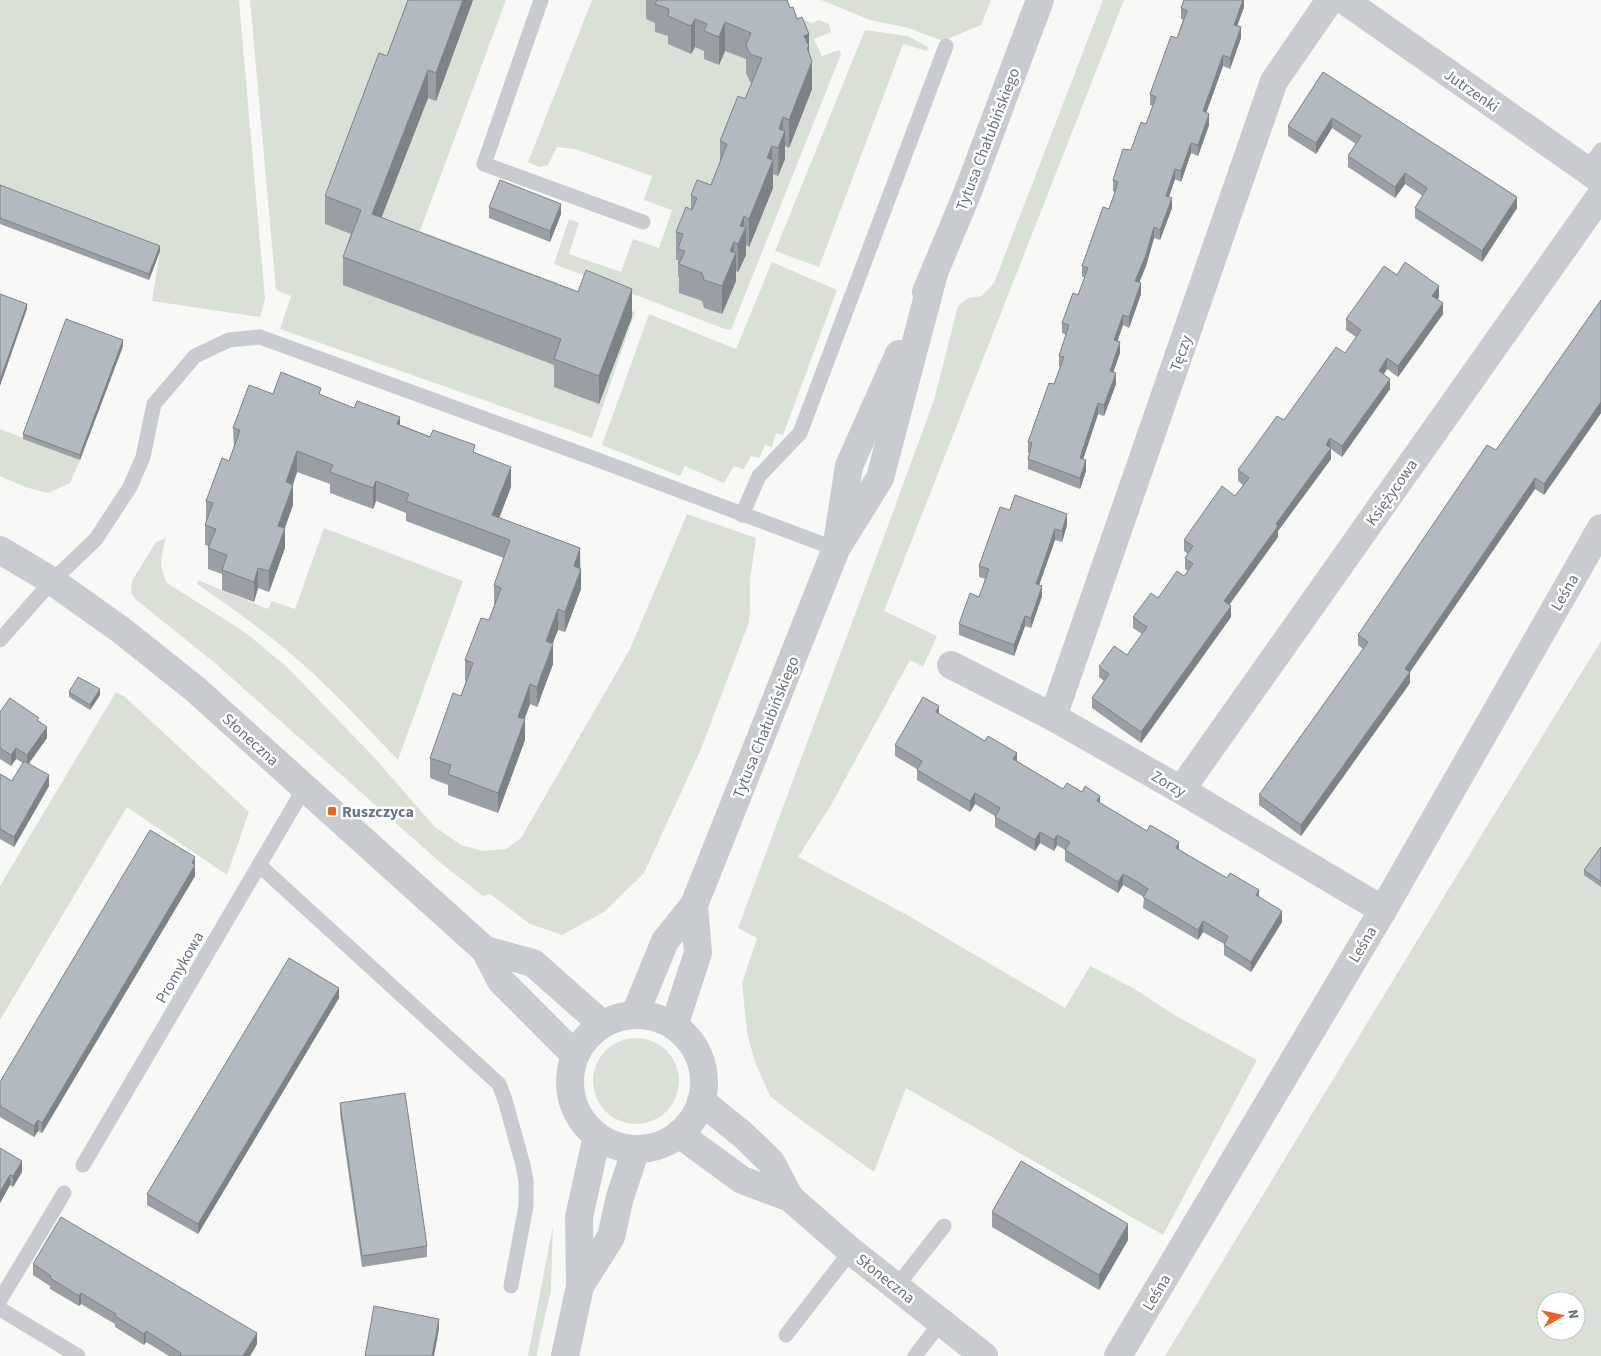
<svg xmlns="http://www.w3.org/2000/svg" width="1601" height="1356" viewBox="0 0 1601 1356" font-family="'Source Sans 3',sans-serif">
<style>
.green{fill:#d9e1d6;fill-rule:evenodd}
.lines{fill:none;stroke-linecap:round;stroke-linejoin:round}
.lane{stroke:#c8cbcf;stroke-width:15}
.street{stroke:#c8cbcf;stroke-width:28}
.wall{fill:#999fa5}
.shaded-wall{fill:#7d8286}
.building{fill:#b2b9c0;stroke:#7d8286}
.poi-dot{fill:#f1631d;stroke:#fff;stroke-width:2}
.labels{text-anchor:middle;stroke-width:5;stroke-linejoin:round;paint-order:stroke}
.street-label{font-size:16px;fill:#657589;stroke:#fff}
.poi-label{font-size:16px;font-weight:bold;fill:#657589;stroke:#fff;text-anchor:start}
</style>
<rect width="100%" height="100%" fill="#f8f9f6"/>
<g class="green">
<polygon points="0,0 239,0 265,299 260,317 152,301 160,251 0,190"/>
<polygon points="250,0 506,0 420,231 635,312 592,438 280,329 291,296 276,290"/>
<polygon points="592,0 755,0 812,23 819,20 829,24 831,32 814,39 822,56 839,50 841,54 731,330 725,329 554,264 569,219 579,223 569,254 621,272 633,239 659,248 672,210 644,200 652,176 575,149 557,147 548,165 539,167 528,162"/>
<polygon points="821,0 991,0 981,25 943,41 908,28 870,20"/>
<polygon points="1103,0 1124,0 884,611 937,636 923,667 910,660 831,805 798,857 909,916 1065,1008 1090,966 1133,988 1176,1016 1257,1060 1163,1235 906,1088 874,1172 798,1118 770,1096 755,1062 747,1033 742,983 757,938 738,928 886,531 934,400 958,306 968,298 982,296 994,283"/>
<polygon points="865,30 908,36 928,47 927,51 903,44 819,267 775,251"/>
<polygon points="772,262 837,290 783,435 776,433 772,447 765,445 759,458 751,456 744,469 734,466 724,483 685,466 680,476 602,445 649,314 736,349"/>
<polygon points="0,429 80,460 70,483 48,493 25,487 0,476"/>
<path d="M687 514 756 538 750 580V610L749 622 701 749 644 873 604 912 562 935 530 924 490 894 483 896 442 864 216 664 134 598 131 591 132 581 156 542 166 538C161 557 158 565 167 583L246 633 287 667 372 755 435 827 461 845 484 851 506 849 521 838 630 649Z"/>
<path d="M324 528 463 581 398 760C365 726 333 690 298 660 266 632 232 608 197 584L198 580 268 609 272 601 295 609Z"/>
<path d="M1601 641V1356H1165C1310 1118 1454 878 1601 641ZM1546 1301H1576V1331H1546Z"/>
<polygon points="116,692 125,697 249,812 227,875 127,807 0,1020 0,886"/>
<circle cx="636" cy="1081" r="43"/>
<polygon points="553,1225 551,1290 540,1338 537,1356 528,1356"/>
</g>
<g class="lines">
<g class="lane">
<polyline points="541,0 484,164 643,222"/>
<polyline points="1587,170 1601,150"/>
<polyline points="742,515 759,476 800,433 946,46"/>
<polyline points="0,640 52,581 96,539 130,487 143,457 154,404 195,356 229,340 260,337 590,457 836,549"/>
<polyline points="259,865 499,1084 505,1100 523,1165 526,1181 526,1206 511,1286"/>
<polyline points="83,1165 305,787"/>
<polyline points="896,1287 944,1226"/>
<polyline points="0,1300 64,1193"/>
<polyline points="0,1309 78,1356"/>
<polyline points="786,1335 851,1251"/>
<polyline points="915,1356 941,1322"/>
</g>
<g class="street">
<polyline points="1344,0 1601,180"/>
<polyline points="926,292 967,194 1040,0"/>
<polyline points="838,537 849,466 899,354"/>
<polyline points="0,550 52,581 121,630 195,689 485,950 501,981 575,1055"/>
<polyline points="951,665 1053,717 1181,790 1383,910"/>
<polyline points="1053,717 1274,81 1330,0"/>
<polyline points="1181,790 1601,195"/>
<polyline points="485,950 533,963 602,1024"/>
<polyline points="635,1014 665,941 694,905 836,549 880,478 933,277"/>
<circle cx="637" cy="1082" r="67"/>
<polyline points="674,1026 698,953 694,905"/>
<polyline points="701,1101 742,1134 771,1162 790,1198"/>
<polyline points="679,1134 742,1180 790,1198 851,1251 984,1356"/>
<polyline points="580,1286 611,1237 620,1197 636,1149"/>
<polyline points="565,1356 580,1286 579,1217 597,1136"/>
<polyline points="1118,1356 1383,910 1601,528"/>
</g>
</g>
<g class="wall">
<polygon points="408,0 473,0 436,101 428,98 381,217 632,317 599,404 554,387 554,365 343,285 343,257 351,234 325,224 325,196 387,56"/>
<polygon points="646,0 787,0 790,8 797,19 809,34 809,53 812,89 789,148 785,146 785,159 778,176 773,174 773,188 749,247 746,245 746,255 738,272 736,271 736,281 722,314 704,308 702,301 679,293 679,277 678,277 678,260 676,260 676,232 691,209 691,195 711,185 720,163 720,141 745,99 752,83 750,82 746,73 746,59 725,51 719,65 704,59 704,51 695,47 691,54 668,44 668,36 655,32 655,23 646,19"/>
<polygon points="1244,0 1244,7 1237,26 1241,38 1230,69 1223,66 1206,113 1209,125 1198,156 1191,153 1181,182 1175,179 1169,197 1172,208 1160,240 1154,238 1146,266 1139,283 1141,294 1129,328 1123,325 1117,342 1120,353 1113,372 1116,384 1104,416 1098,414 1083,459 1086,471 1080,489 1028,469 1028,459 1029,453 1028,453 1028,442 1054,384 1060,367 1059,366 1059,356 1066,335 1062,333 1062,323 1078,295 1085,277 1082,277 1082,266 1109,209 1115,192 1113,191 1113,180 1146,124 1153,106 1150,105 1150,94 1177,38 1183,20 1181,19 1181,8"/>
<polygon points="1323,72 1517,208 1482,262 1415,218 1415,208 1423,196 1405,184 1395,198 1348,167 1348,156 1356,144 1332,128 1316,154 1288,136 1288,126"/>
<polygon points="0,185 160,251 149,280 0,224"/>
<polygon points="489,207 561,214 550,242 489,218"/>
<polygon points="1397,275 1439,297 1437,299 1443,314 1398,377 1387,369 1384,374 1390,389 1342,457 1331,449 1331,459 1278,531 1278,537 1229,605 1231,617 1141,743 1092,708 1092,698 1104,681 1099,677 1099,667 1127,655 1142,634 1133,628 1133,617 1184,576 1188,571 1185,569 1185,558 1188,554 1184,551 1184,540 1235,496 1243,485 1238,481 1238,470 1345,353 1356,337 1346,330 1346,319"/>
<polygon points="1601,300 1601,413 1544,495 1535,489 1410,672 1410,683 1301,836 1259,805 1259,795 1363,649 1358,645 1358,635 1496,450"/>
<polygon points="123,346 80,460 23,439 23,434"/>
<polygon points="273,394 321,395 354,408 475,453 511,487 499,518 580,548 581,589 565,632 558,630 552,644 553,664 537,707 530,704 524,719 525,740 498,813 448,795 448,785 430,778 430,758 461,696 466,681 465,680 465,660 489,620 494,606 494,585 504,558 406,521 406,513 376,501 373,509 330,493 330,484 297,472 293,485 293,505 285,528 285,548 269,592 258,588 254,602 222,590 222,574 208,569 208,548 209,546 205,545 205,525 206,522 206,501 229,461 234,448 233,428"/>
<polygon points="1010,510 1067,525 1062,542 1055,540 1039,585 1042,596 1031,628 1025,626 1014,656 959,635 959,624 979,597 986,579 979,577 979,566"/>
<polygon points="69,692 100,695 90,710 69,697"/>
<polygon points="0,712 39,721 47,738 29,763 49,786 14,847 0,839 0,774 12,781 23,763 16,759 11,766 0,759"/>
<polygon points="939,714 1063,789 1100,803 1259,897 1282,922 1251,972 1224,955 1224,944 1203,932 1198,940 1143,908 1144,897 1123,885 1118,893 1065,861 1065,850 1057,845 1054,851 1040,843 1035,851 995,827 995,816 975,804 970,812 917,780 917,769 895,756 895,745"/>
<polygon points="1601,847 1601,887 1584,875 1584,870"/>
<polygon points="195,857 195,876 42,1133 38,1131 34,1137 0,1117 0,1082"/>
<polygon points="339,998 198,1234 147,1205 147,1194"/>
<polygon points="340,1103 427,1246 427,1257 362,1267 340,1114"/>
<polygon points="0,1148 22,1172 13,1187 10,1185 0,1203"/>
<polygon points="992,1212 1128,1240 1099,1290 992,1227"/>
<polygon points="33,1264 257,1344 250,1356 169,1356 146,1342 144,1345 115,1327 115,1324 81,1304 79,1306 50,1289 50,1286 33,1275"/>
</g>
<g class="shaded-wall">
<polygon points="463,0 473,0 436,101 436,73"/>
<polygon points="1243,0 1244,0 1244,7 1234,35 1234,25"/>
<polygon points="695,19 695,47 691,54 691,26"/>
<polygon points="725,22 725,51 719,65 719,37"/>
<polygon points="1241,27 1241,38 1230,69 1230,58"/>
<polygon points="809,34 809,70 812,61 812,89 789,148 789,120 804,36"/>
<polygon points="1223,55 1223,66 1203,122 1203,111"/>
<polygon points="428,70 428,98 372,242 372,214"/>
<polygon points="1209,114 1209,125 1198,156 1198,145"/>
<polygon points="783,117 783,135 785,131 785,159 778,176 779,129"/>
<polygon points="1332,118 1332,128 1316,154 1316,143"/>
<polygon points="1191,143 1191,153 1181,182 1181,171"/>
<polygon points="772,146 772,162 773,160 773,188 749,247 749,219 767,158"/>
<polygon points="1175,169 1175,179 1166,206 1166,196"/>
<polygon points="1405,173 1405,184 1395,198 1395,187"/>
<polygon points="1517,197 1517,208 1482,262 1482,251"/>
<polygon points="1172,198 1172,208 1160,240 1160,230"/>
<polygon points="561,204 561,214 550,242 550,231"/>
<polygon points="744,216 744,231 746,227 746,255 738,272 738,244 740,226"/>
<polygon points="1154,227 1154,238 1146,266 1135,292 1135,281"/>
<polygon points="734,242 734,259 736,253 736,281 722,314 722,286 730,251"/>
<polygon points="160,246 160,251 149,280 149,274"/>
<polygon points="1141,283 1141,294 1129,328 1129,317"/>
<polygon points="1439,286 1439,297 1432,307 1432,296"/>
<polygon points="632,289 632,317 599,404 599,376"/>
<polygon points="1443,303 1443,314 1398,377 1398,366"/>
<polygon points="27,304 27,309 0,386 0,380"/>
<polygon points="1123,315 1123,325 1114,351 1114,340"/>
<polygon points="123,340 123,346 80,460 80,455"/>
<polygon points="1120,342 1120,353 1110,382 1110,371"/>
<polygon points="1387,358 1387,369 1379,381 1379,371"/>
<polygon points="1116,373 1116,384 1104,416 1104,405"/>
<polygon points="1390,379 1390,389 1342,457 1342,446"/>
<polygon points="1601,402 1601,413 1544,495 1544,484"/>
<polygon points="1098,403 1098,414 1080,469 1080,458"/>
<polygon points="400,417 400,437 397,424"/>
<polygon points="1330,438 1331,459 1278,531 1278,537 1224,612 1224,601 1276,524"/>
<polygon points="297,451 297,472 286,503 286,482"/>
<polygon points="1086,460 1086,471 1080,489 1080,478"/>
<polygon points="511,467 511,487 493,534 492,515"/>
<polygon points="1535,478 1535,489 1410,672 1410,683 1301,836 1301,825 1405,669"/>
<polygon points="376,481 376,501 373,509 373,488"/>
<polygon points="293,485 293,505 278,546 278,526"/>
<polygon points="1067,514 1067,525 1062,542 1062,531"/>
<polygon points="285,528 285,548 269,592 269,571"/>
<polygon points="1055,529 1055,540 1036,594 1036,584"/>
<polygon points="580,548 580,569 574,566"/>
<polygon points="258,568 258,588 254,602 254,582"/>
<polygon points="581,569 581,589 565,632 565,612"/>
<polygon points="1042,586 1042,596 1031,628 1031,618"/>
<polygon points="1231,606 1231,617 1141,743 1141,732"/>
<polygon points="558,609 558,630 546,661 546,641"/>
<polygon points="1025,616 1025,626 1014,656 1014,645"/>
<polygon points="553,644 553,664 537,707 537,687"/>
<polygon points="530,684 530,704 518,737 518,717"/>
<polygon points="100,689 100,695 90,710 90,705"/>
<polygon points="939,706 939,717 936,712"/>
<polygon points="525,719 525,740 498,813 498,793"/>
<polygon points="47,727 47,738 27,766 27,755"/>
<polygon points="16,748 16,759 11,766 11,755"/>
<polygon points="1017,753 1017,764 1013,759"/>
<polygon points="49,775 49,786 14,847 14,837"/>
<polygon points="975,793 975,804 970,812 970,801"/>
<polygon points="1100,796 1100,806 1097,801"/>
<polygon points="1040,832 1040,843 1035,851 1035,840"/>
<polygon points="1057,835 1057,845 1054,851 1054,840"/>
<polygon points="1179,842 1179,853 1176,848"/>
<polygon points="195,857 195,876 42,1133 42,1123"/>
<polygon points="1123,874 1123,885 1118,893 1118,882"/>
<polygon points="1259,890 1259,901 1256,895"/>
<polygon points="1282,911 1282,922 1251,972 1251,962"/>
<polygon points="1203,921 1203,932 1198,940 1198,930"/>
<polygon points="339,988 339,998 198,1234 198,1224"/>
<polygon points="38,1120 38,1131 34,1137 34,1126"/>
<polygon points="22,1161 22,1172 13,1187 13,1176"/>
<polygon points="10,1175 10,1185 0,1203 0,1192"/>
<polygon points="1128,1224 1128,1240 1099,1290 1099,1275"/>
<polygon points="81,1293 81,1304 79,1306 79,1296"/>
<polygon points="439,1319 439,1329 434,1356 432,1356"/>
<polygon points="146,1331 146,1342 144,1345 144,1334"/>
<polygon points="257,1333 257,1344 250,1356 243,1356"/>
</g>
<g class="building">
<polygon points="408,0 463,0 436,73 428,70 372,214 578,292 586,270 632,289 599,376 554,359 561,339 343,257 361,210 325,196 379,53 387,56"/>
<polygon points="657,0 787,0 790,8 793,7 797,19 802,17 809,34 804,36 809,46 807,48 812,61 789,120 783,117 779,129 785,131 778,148 772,146 767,158 773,160 749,219 744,216 740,226 746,227 738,244 734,242 730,251 736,253 722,286 704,280 702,273 679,264 685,251 678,249 683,234 676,232 686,207 692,210 697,198 691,195 697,180 711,185 727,144 720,141 738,96 745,99 762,58 750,54 746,45 751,33 725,22 719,37 704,31 707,24 695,19 691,26 668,16 669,9 655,4"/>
<polygon points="1184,0 1243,0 1234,25 1241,27 1230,58 1223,55 1203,111 1209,114 1198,145 1191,143 1181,171 1175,169 1166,196 1172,198 1160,230 1154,227 1146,255 1135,281 1141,283 1129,317 1123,315 1114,340 1120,342 1110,371 1116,373 1104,405 1098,403 1080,458 1086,460 1080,478 1028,459 1032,443 1028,442 1049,383 1054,384 1064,357 1059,356 1069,325 1062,323 1073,293 1078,295 1088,268 1082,266 1103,207 1109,209 1114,195 1118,182 1113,180 1123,149 1131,150 1141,122 1146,124 1156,97 1150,94 1171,36 1177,38 1187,11 1181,8"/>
<polygon points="1323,72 1517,197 1482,251 1415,208 1427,188 1405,173 1395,187 1348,156 1361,136 1332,118 1316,143 1288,126"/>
<polygon points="500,180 561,204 550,231 489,207"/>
<polygon points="0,185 160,246 149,274 0,218"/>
<polygon points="1405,262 1439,286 1432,296 1443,303 1398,366 1387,358 1379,371 1390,379 1342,446 1330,438 1326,445 1331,448 1276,524 1278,526 1224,601 1231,606 1141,732 1092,698 1109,674 1099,667 1114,646 1127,655 1147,627 1133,617 1151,593 1158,598 1177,571 1184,576 1193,564 1185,558 1193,546 1184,540 1222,486 1235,496 1249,478 1238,470 1277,416 1284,420 1336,347 1345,353 1361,330 1346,319 1384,266 1397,275"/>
<polygon points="0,294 27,304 0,380"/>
<polygon points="1601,300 1601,402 1544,484 1535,478 1405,669 1410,672 1301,825 1259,795 1368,642 1358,635 1487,445 1496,450"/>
<polygon points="66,319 123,340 80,455 23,434"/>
<polygon points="281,372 321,388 319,394 354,408 357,401 400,417 397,424 430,437 433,430 475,445 473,452 511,467 492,515 580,548 574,566 581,569 565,612 558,609 546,641 553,644 537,687 530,684 518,717 525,719 498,793 448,774 451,765 430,758 453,693 461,696 473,663 465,660 481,618 489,620 501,588 494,585 510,540 406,501 409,494 376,481 373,488 330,472 333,465 297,451 286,482 293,485 278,526 285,528 269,571 258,568 254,582 222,570 227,555 208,548 216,529 205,525 213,503 206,501 222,458 229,461 240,430 233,428 249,385 273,394"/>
<polygon points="1015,495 1067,514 1062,531 1055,529 1036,584 1042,586 1031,618 1025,616 1014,645 959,624 970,593 979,597 989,569 979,566 1000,507 1010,510"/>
<polygon points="78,677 100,689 90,705 69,692"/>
<polygon points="923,697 939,706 936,712 985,741 988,736 1017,753 1013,759 1063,789 1067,783 1082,792 1085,786 1100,796 1097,801 1147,831 1150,825 1164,833 1179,842 1176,848 1227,878 1230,873 1259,890 1256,895 1282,911 1251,962 1224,945 1228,936 1203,921 1198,930 1143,897 1148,889 1136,881 1123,874 1118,882 1065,850 1070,842 1057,835 1054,840 1040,832 1035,840 995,817 1000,808 975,793 970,801 917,770 922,761 895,745"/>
<polygon points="10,698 39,718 37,720 47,727 27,755 16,748 11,755 0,748 0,712"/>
<polygon points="24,761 49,775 14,837 0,829 0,774 12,781"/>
<polygon points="150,830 195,857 192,863 195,865 42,1123 38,1120 34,1126 0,1106 0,1082"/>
<polygon points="1601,847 1601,882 1584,870"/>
<polygon points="289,958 339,988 198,1224 147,1194"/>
<polygon points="405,1093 427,1246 362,1256 340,1103"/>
<polygon points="0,1148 22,1161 13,1176 10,1175 0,1192"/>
<polygon points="1021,1161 1128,1224 1099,1275 992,1212"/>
<polygon points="61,1217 257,1333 243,1356 181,1356 180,1355 181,1353 146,1331 144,1334 115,1316 116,1314 81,1293 79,1296 50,1278 51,1276 33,1264"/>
<polygon points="374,1306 439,1319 432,1356 365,1356"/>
</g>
<rect class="poi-dot" x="327" y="806" width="10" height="10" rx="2.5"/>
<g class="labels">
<g class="street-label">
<text transform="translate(1472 90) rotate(35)" y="6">Jutrzenki</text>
<text transform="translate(987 139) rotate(-69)" y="6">Tytusa Chałubińskiego</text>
<text transform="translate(1180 353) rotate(-71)" y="6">Tęczy</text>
<text transform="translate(1391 492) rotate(-55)" y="6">Księżycowa</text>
<text transform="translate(1564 592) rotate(-60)" y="6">Leśna</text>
<text transform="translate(765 727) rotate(-68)" y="6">Tytusa Chałubińskiego</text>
<text transform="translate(251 739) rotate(42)" y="6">Słoneczna</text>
<text transform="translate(1169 783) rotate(30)" y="6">Zorzy</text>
<text transform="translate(1362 944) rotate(-59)" y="6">Leśna</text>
<text transform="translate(179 967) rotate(-60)" y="6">Promykowa</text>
<text transform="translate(886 1278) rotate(38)" y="6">Słoneczna</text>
<text transform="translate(1156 1292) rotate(-59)" y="6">Leśna</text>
</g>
<g class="poi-label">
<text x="342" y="817">Ruszczyca</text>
</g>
</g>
<g transform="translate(1561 1316) rotate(81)"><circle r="24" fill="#ffffff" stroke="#c1c8d0"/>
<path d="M0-4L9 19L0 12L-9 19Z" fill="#f1631d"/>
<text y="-8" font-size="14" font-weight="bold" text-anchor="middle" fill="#657589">N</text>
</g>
</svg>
